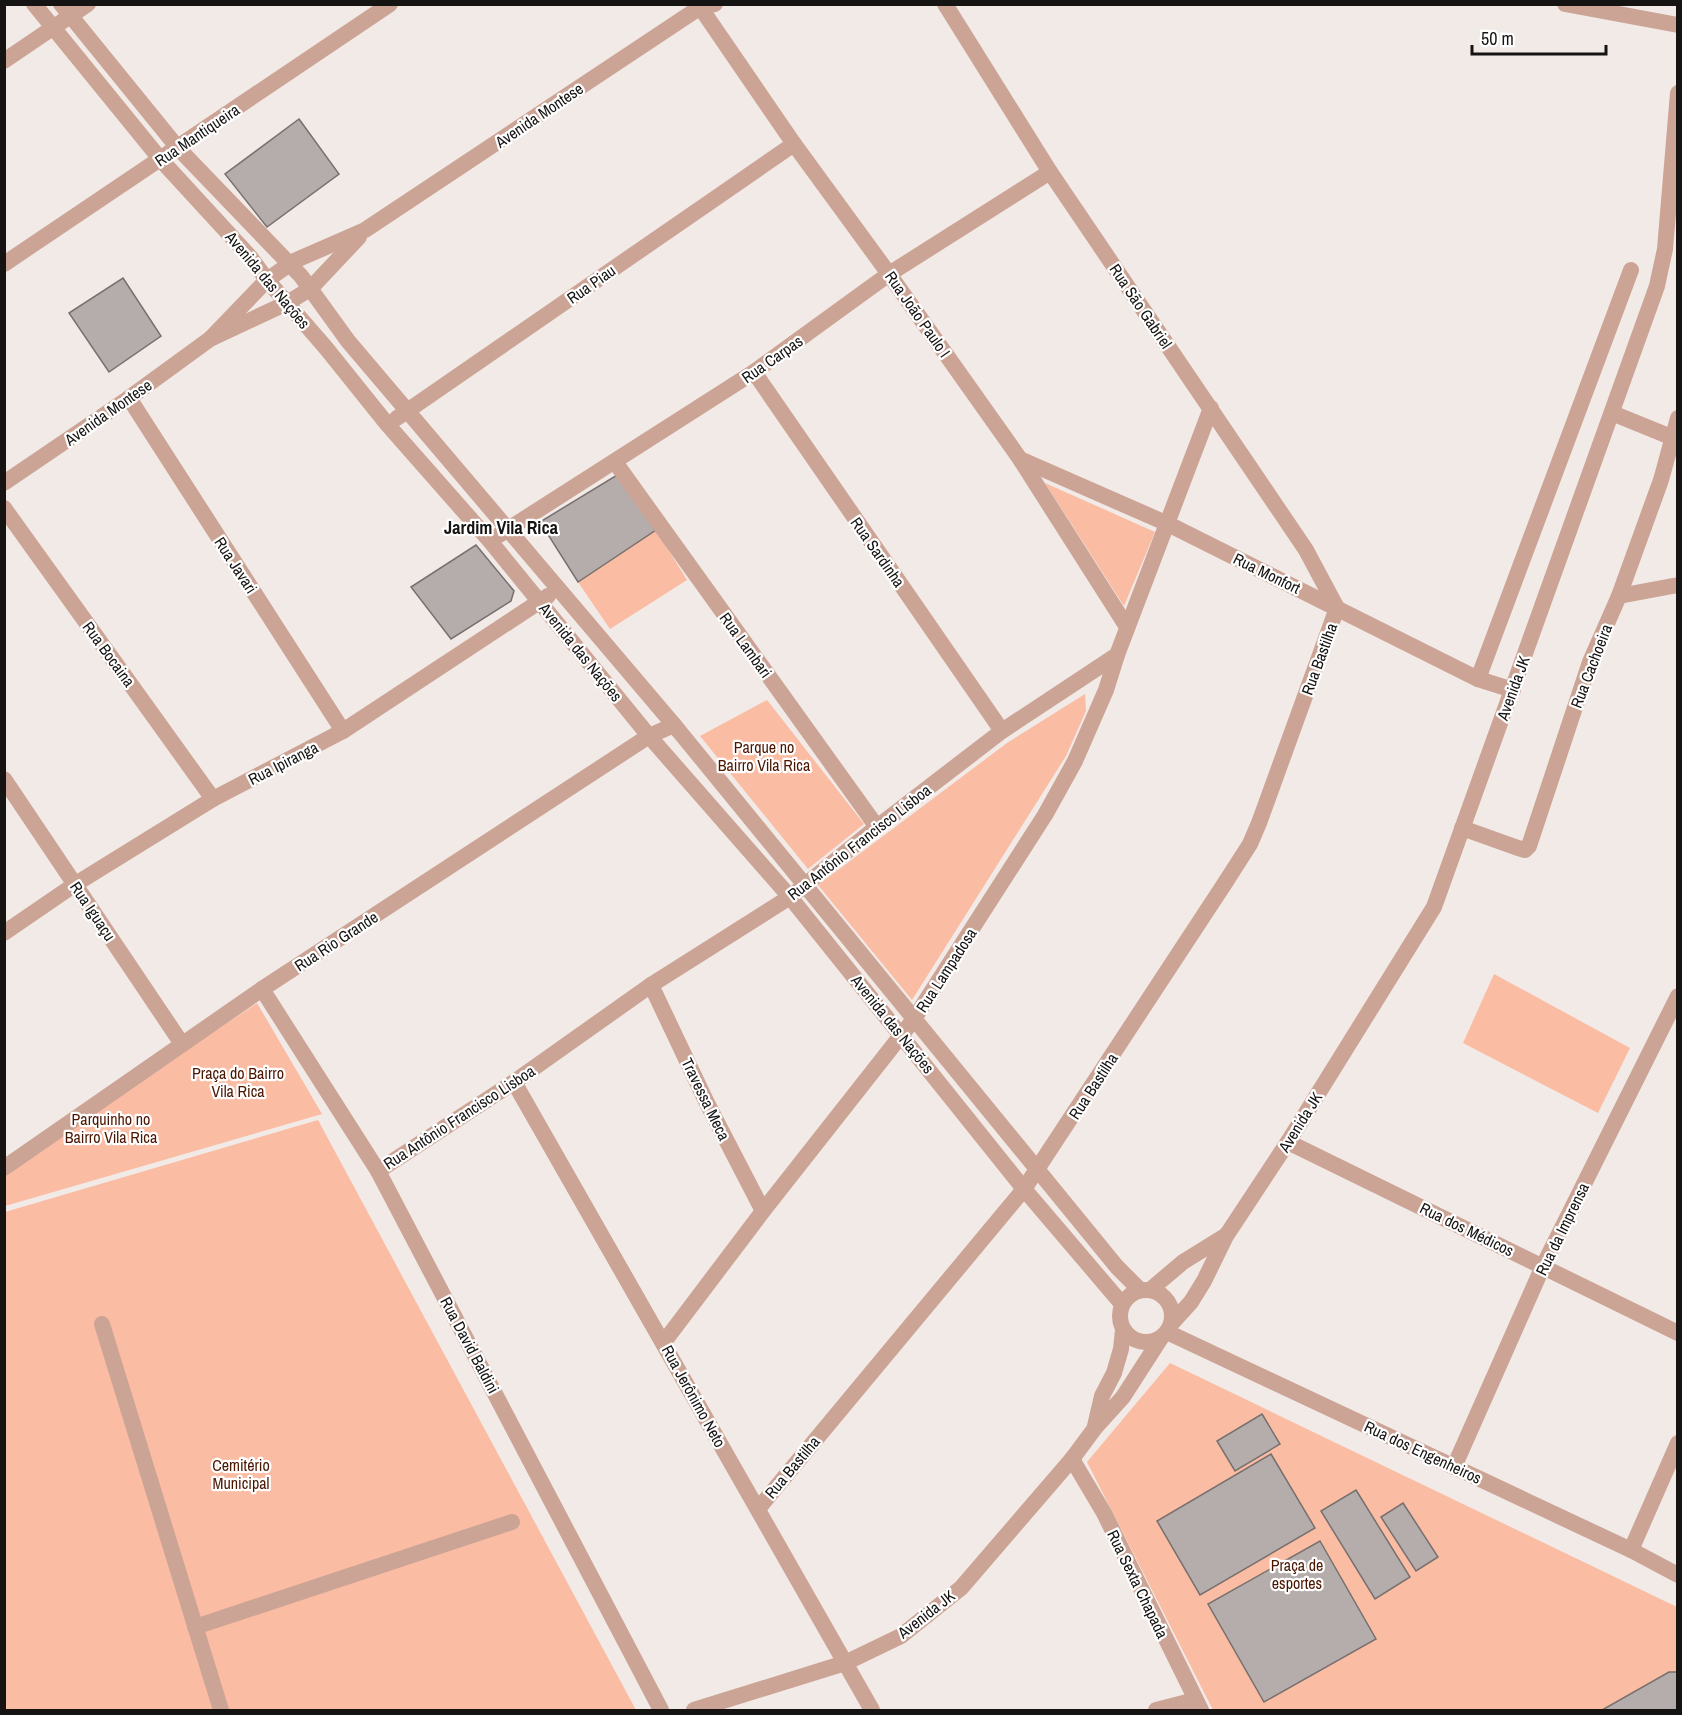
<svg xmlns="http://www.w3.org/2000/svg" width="1682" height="1715" viewBox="0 0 1682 1715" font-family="'Archivo Narrow',sans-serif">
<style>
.green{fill:#fabca3}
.building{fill:#b5adab;stroke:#77706e;stroke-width:1.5}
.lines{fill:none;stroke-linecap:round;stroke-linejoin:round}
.minor{stroke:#cca495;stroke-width:16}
.labels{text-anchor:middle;stroke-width:4.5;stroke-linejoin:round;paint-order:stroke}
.street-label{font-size:16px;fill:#161413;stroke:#fff}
.park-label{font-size:16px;fill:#4b1600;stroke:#fff}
.neighbourhood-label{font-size:18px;font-weight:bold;fill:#161413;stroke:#fff}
</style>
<rect width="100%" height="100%" fill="#f2eae7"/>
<g class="green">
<polygon points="1045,483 1155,532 1124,606"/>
<polygon points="656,530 687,580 610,629 578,582"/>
<polygon points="1085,694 1086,711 1066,756 912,1000 818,885 1007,743"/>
<polygon points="767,700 864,824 808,869 700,736"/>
<polygon points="1494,974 1630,1048 1598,1113 1463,1043"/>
<polygon points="257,1003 322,1114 5,1206 5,1171"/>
<polygon points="318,1120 636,1710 5,1710 5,1212"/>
<polygon points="1170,1363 1677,1607 1677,1710 1213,1710 1087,1462"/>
</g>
<g class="building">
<polygon points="299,119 339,174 267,227 225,174"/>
<polygon points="123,278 161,336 109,372 69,313"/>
<polygon points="622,472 656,530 578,582 540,522"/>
<polygon points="476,545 514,591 511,601 451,639 411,587"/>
<polygon points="1262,1414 1280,1444 1235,1471 1217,1441"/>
<polygon points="1271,1454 1315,1528 1200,1595 1157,1521"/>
<polygon points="1356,1490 1410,1577 1375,1599 1321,1511"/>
<polygon points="1403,1503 1438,1557 1416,1571 1381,1517"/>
<polygon points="1320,1541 1376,1639 1264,1702 1208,1604"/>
<polygon points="1669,1672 1678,1672 1678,1710 1602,1710"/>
</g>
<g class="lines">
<g class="minor">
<polyline points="34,4 161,160 251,258 267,280 326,348 387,424 490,541 649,736 790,897 1024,1189 1122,1304"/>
<polyline points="61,4 178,148 301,276 348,341 674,725 1117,1267 1140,1290"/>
<polyline points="698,4 794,144 889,274 1020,459 1127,627"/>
<polyline points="1565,4 1678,25"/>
<polyline points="4,61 88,4"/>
<polyline points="4,264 390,4"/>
<polyline points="210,339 267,280 294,261 365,230 699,8 715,4"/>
<polyline points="754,372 1002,731"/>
<polyline points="129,398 343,731"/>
<polyline points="1612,413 1671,437 1678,437"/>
<polyline points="397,418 794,144"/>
<polyline points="1020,459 1168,524 1478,679 1513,690"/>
<polyline points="615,462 877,827"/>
<polyline points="4,483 129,398 210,339 287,303 310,289 359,237"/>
<polyline points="4,508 213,799"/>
<polyline points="499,535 754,372 889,274 1050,172"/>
<polyline points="1619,596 1678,585"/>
<polyline points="1478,679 1631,270"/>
<polyline points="4,779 182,1044"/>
<polyline points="1462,828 1518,848 1525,850 1529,846 1590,662 1619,596 1661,480 1678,418"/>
<polyline points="4,933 74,885 213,799 343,731 548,596"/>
<polyline points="651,985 706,1101 763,1211"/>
<polyline points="262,989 378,1171 661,1710"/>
<polyline points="514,1082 872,1710"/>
<polyline points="1288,1142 1678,1333"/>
<polyline points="4,1168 262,989 649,736 674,725"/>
<polyline points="378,1171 514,1082 651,985 790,897 877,827 1002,731 1117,655 1211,408"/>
<circle cx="1146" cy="1316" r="26"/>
<polyline points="1150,1290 1183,1262 1225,1236"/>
<polyline points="102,1324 221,1710"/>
<polyline points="1171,1324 1191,1302 1204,1281 1226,1236 1288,1142 1434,907 1657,286 1665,249 1678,93"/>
<polyline points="1167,1332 1631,1550 1678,1575"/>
<polyline points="664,1342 763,1211 914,1019 1045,815 1075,761 1106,690 1117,655"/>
<polyline points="1095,1426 1102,1396 1114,1373 1121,1349 1123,1330"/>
<polyline points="1072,1459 1104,1513 1201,1710"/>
<polyline points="1454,1467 1543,1266 1678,996"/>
<polyline points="758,1509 1024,1189 1225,883 1250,844 1259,823 1337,608 1306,550 1050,172 945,4"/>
<polyline points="1631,1550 1678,1443"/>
<polyline points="195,1627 512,1522"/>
<polyline points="694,1710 845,1663 901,1636 961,1588 1072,1459 1095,1428 1123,1397 1161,1338"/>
<polyline points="1156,1710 1195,1700"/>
</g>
</g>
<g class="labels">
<g class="street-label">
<text transform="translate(539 115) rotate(-34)" y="6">Avenida Montese</text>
<text transform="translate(197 135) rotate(-34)" y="6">Rua Mantiqueira</text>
<text transform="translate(268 280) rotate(50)" y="6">Avenida das Nações</text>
<text transform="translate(591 284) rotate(-35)" y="6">Rua Piau</text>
<text transform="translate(1141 306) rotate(56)" y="6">Rua São Gabriel</text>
<text transform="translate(918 314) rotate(55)" y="6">Rua João Paulo I</text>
<text transform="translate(772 359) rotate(-35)" y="6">Rua Carpas</text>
<text transform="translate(108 412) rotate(-35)" y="6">Avenida Montese</text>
<text transform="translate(878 552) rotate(55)" y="6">Rua Sardinha</text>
<text transform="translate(236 565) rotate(57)" y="6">Rua Javari</text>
<text transform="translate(1267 573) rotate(26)" y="6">Rua Monfort</text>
<text transform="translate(746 645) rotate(54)" y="6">Rua Lambari</text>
<text transform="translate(581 652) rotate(51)" y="6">Avenida das Nações</text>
<text transform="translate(109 654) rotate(54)" y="6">Rua Bocaina</text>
<text transform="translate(1319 659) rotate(-70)" y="6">Rua Bastilha</text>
<text transform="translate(1591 666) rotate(-69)" y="6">Rua Cachoeira</text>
<text transform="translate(1513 688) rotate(-70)" y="6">Avenida JK</text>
<text transform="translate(283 763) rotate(-27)" y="6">Rua Ipiranga</text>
<text transform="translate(859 842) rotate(-38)" y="6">Rua Antônio Francisco Lisboa</text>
<text transform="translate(93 911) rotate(56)" y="6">Rua Iguaçu</text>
<text transform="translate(336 941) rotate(-33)" y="6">Rua Rio Grande</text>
<text transform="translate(946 970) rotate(-57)" y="6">Rua Lampadosa</text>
<text transform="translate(893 1024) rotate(51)" y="6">Avenida das Nações</text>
<text transform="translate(1093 1086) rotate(-57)" y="6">Rua Bastilha</text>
<text transform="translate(706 1099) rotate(64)" y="6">Travessa Meca</text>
<text transform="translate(459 1117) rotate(-33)" y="6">Rua Antônio Francisco Lisboa</text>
<text transform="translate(1300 1122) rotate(-58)" y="6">Avenida JK</text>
<text transform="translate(1467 1229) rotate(26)" y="6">Rua dos Médicos</text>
<text transform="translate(1562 1229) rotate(-64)" y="6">Rua da Imprensa</text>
<text transform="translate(470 1345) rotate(62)" y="6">Rua David Baldini</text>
<text transform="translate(694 1396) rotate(61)" y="6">Rua Jerônimo Neto</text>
<text transform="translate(1423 1452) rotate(25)" y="6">Rua dos Engenheiros</text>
<text transform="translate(792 1467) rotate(-50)" y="6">Rua Bastilha</text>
<text transform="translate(1138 1584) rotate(64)" y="6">Rua Sexta Chapada</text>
<text transform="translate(926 1614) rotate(-38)" y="6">Avenida JK</text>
</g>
<g class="park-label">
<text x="764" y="753">Parque no<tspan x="764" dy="18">Bairro Vila Rica</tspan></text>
<text x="238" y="1079">Praça do Bairro<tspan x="238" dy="18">Vila Rica</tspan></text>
<text x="111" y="1125">Parquinho no<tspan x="111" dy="18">Bairro Vila Rica</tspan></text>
<text x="241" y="1471">Cemitério<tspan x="241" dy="18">Municipal</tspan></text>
<text x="1297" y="1571">Praça de<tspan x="1297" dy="18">esportes</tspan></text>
</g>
<g class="neighbourhood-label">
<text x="501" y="534">Jardim Vila Rica</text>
</g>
</g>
<rect width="1682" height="1715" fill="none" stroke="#161413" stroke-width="12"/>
<path d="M1472 45v9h134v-9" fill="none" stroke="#161413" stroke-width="3"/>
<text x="1481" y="45" font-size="18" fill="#161413" stroke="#ffffff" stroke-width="4.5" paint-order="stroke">50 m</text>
</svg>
